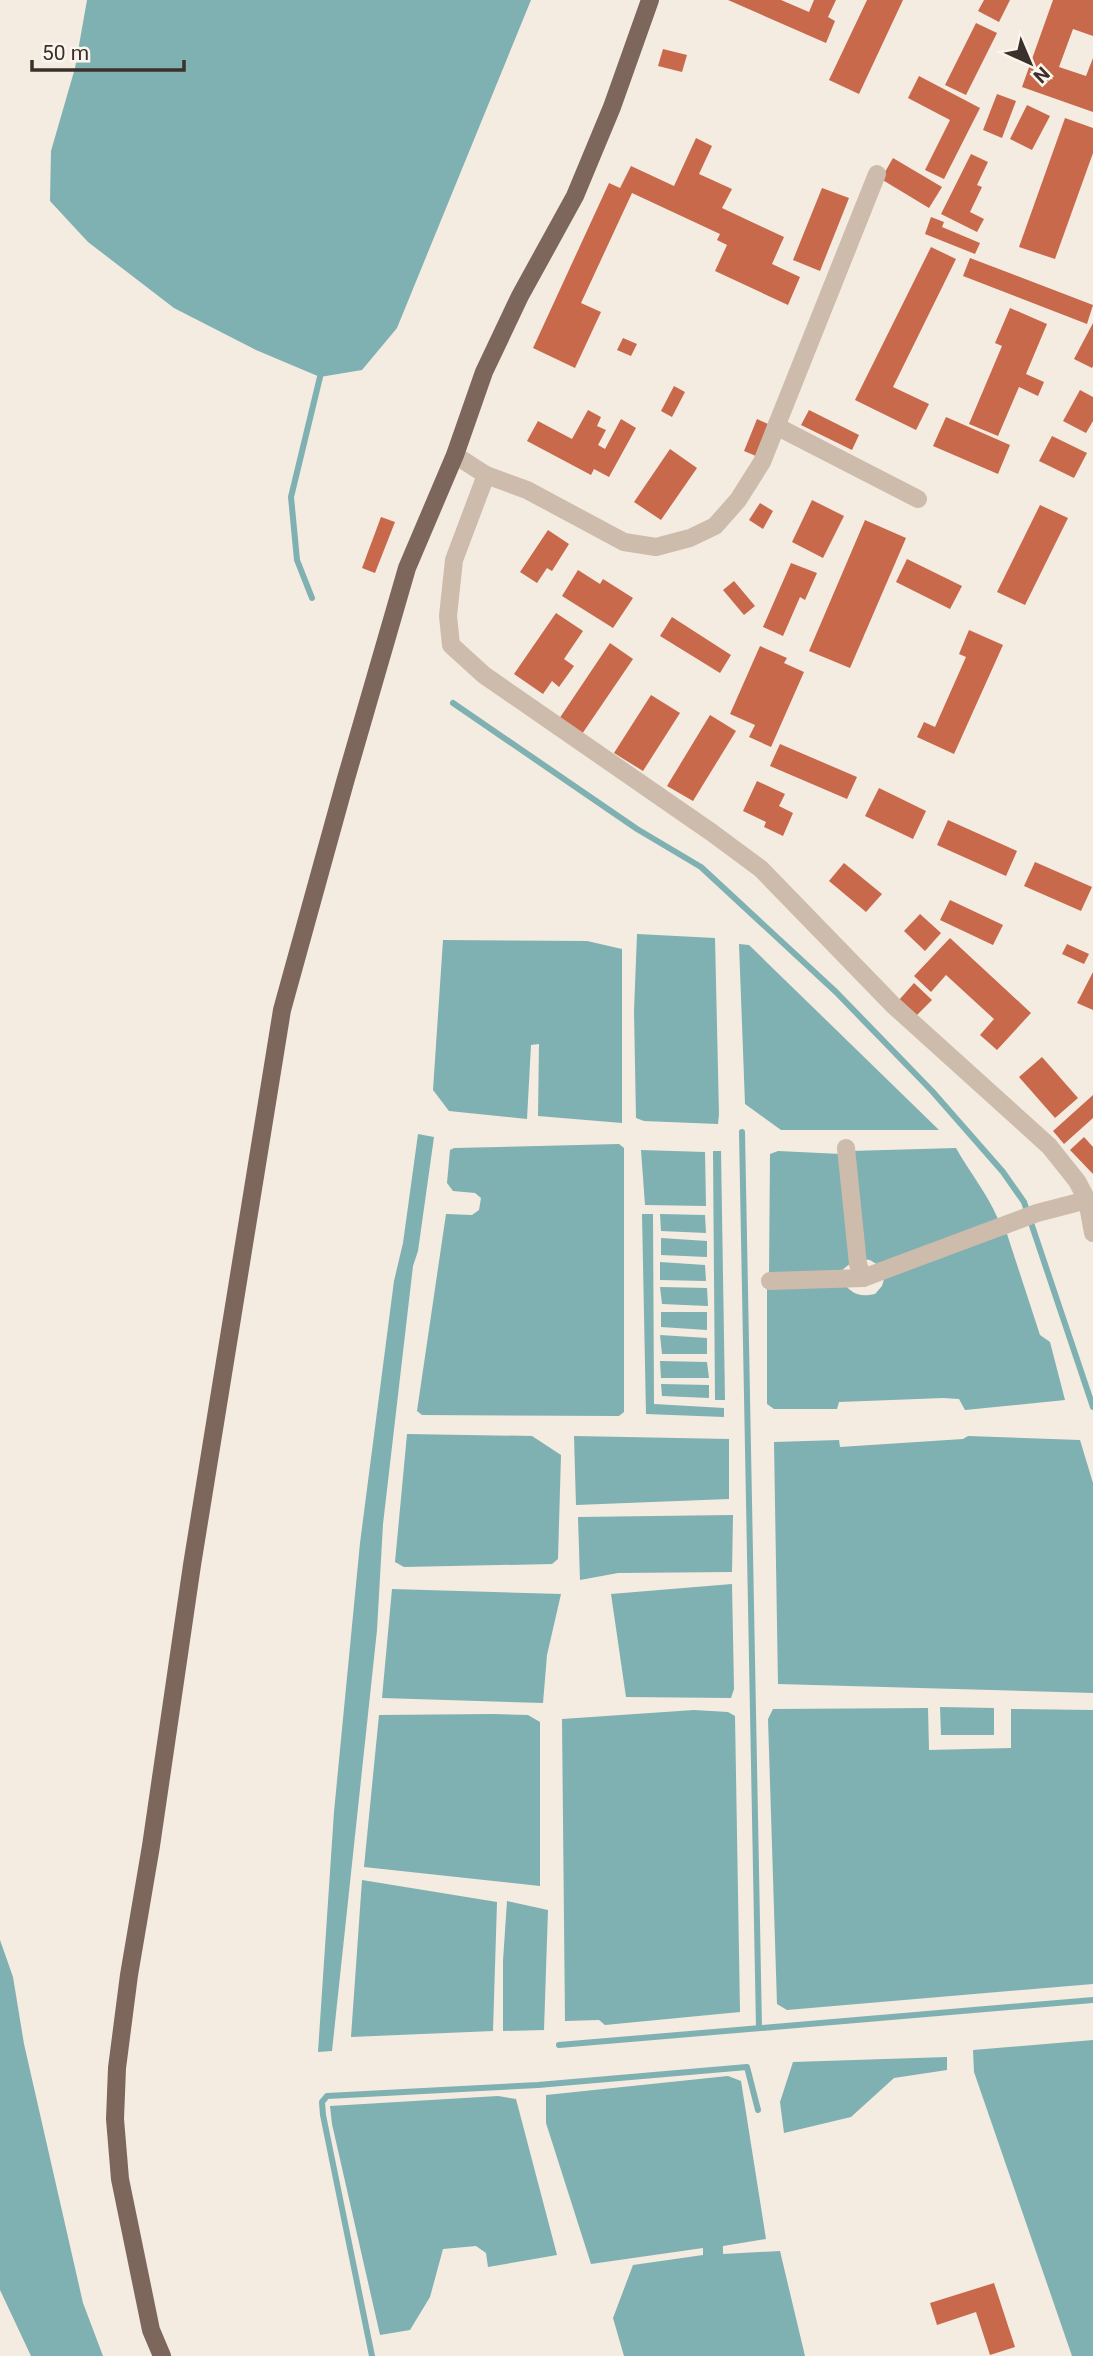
<svg xmlns="http://www.w3.org/2000/svg" width="1093" height="2356" viewBox="0 0 1093 2356" font-family="Roboto,sans-serif">
<style>
.water{fill:#7fb0b2}
.lines{fill:none;stroke-linecap:round;stroke-linejoin:round}
.stream{stroke:#7fb0b2;stroke-width:6}
.building{fill:#c8694b}
.minor{stroke:#cdbbac;stroke-width:18}
.major{stroke:#7d675c;stroke-width:18}
</style>
<rect width="100%" height="100%" fill="#f4ebe1"/>
<g class="water">
<polygon points="87,0 531,0 397,328 362,370 320,377 256,350 174,308 88,242 50,201 51,151 75,68"/>
<polygon points="637,934 715,938 719,1114 718,1124 644,1121 636,1118 634,1011"/>
<polygon points="443,940 587,941 622,949 622,1123 538,1116 539,1044 531,1045 527,1119 449,1111 433,1090"/>
<polygon points="739,944 749,945 939,1130 781,1130 745,1104"/>
<polygon points="418,1134 434,1137 418,1251 413,1266 383,1524 377,1630 332,2051 318,2052 334,1812 360,1543 394,1281 403,1243"/>
<polygon points="619,1144 624,1148 624,1412 619,1416 422,1415 417,1411 446,1214 472,1215 479,1210 481,1198 475,1193 453,1191 447,1183 450,1150 454,1148"/>
<path d="M956 1148C970 1173 987 1193 998 1219L878 1265 870 1260 861 1259 850 1151Z"/>
<polygon points="641,1150 705,1152 706,1206 645,1205"/>
<polygon points="713,1151 721,1151 725,1400 715,1400"/>
<polygon points="778,1151 841,1154 852,1262 841,1271 769,1275 770,1154"/>
<polygon points="642,1214 653,1214 654,1404 724,1408 724,1417 646,1414"/>
<polygon points="660,1214 705,1215 706,1233 661,1231"/>
<path d="M1007 1234 1040 1335 1050 1342 1065 1400 965 1410 959 1399 943 1398 839 1402 837 1409H774L767 1404V1285L844 1284C854 1295 860 1297 875 1294L882 1286 885 1276 986 1237Z"/>
<polygon points="661,1238 707,1241 707,1257 661,1255"/>
<polygon points="660,1262 705,1265 706,1281 660,1280"/>
<polygon points="660,1287 707,1288 708,1306 662,1304"/>
<polygon points="661,1312 707,1312 707,1330 661,1327"/>
<polygon points="660,1335 707,1338 707,1354 662,1354"/>
<polygon points="660,1361 707,1362 709,1378 661,1378"/>
<polygon points="661,1384 709,1385 709,1398 662,1396"/>
<polygon points="407,1434 532,1436 561,1455 558,1559 552,1564 404,1567 395,1562"/>
<polygon points="574,1436 729,1439 729,1499 576,1505"/>
<polygon points="968,1436 1080,1440 1093,1483 1093,1693 778,1684 774,1442 839,1440 840,1447 963,1439"/>
<polygon points="733,1515 732,1572 618,1573 580,1580 578,1517"/>
<polygon points="732,1584 734,1689 731,1698 626,1697 611,1594"/>
<polygon points="392,1589 561,1594 547,1655 543,1703 382,1698"/>
<polygon points="940,1707 994,1708 994,1735 941,1735"/>
<polygon points="928,1708 929,1750 1011,1748 1011,1709 1093,1710 1093,1984 787,2010 777,2004 768,1719 773,1709"/>
<polygon points="694,1710 728,1712 735,1716 740,2012 605,2025 599,2020 565,2021 562,1719"/>
<polygon points="493,1714 528,1715 540,1722 540,1886 364,1867 379,1715"/>
<polygon points="362,1880 497,1902 493,2031 351,2037"/>
<polygon points="507,1901 548,1910 544,2030 503,2031 503,1961"/>
<polygon points="0,1940 13,1977 24,2044 83,2303 103,2356 31,2356 0,2290"/>
<polygon points="1093,2040 1093,2356 1072,2356 974,2072 973,2050"/>
<polygon points="947,2057 947,2070 894,2078 851,2117 784,2133 780,2102 793,2062"/>
<polygon points="728,2076 741,2081 766,2239 723,2246 723,2254 780,2251 805,2356 624,2356 613,2318 633,2265 703,2255 703,2248 591,2264 546,2123 546,2095"/>
<polygon points="498,2096 516,2099 557,2255 488,2267 486,2253 476,2246 443,2249 430,2297 410,2330 380,2335 332,2124 330,2106"/>
</g>
<g class="lines">
<g class="stream">
<polyline points="312,598 297,560 291,497 320,377"/>
<polyline points="453,703 637,829 701,867 836,992 932,1091 1003,1172 1024,1202 1093,1407"/>
<polyline points="742,1132 759,2028"/>
<polyline points="559,2045 1093,2000"/>
<polyline points="372,2356 323,2115 322,2102 327,2096 538,2085 747,2067 758,2110"/>
</g>
</g>
<g class="building">
<polygon points="728,0 781,0 809,12 814,0 836,0 828,17 835,21 826,43"/>
<polygon points="867,0 903,0 859,94 829,80"/>
<polygon points="984,0 1010,0 999,22 978,11"/>
<polygon points="1053,0 1093,0 1093,36 1073,29 1059,67 1086,76 1093,58 1093,112 1022,87"/>
<polygon points="976,23 997,33 966,95 945,85"/>
<polygon points="663,49 687,55 682,72 658,66"/>
<polygon points="919,76 980,108 944,179 925,170 950,120 908,98"/>
<polygon points="997,94 1016,101 1002,138 983,130"/>
<polygon points="1027,105 1050,116 1032,150 1010,139"/>
<polygon points="1065,118 1093,128 1093,153 1055,259 1019,247"/>
<polygon points="696,138 712,146 699,174 732,189 722,208 784,237 772,264 800,277 788,305 715,271 727,245 717,240 720,234 632,193 581,303 601,312 575,368 533,348 609,183 620,188 631,166 674,186"/>
<polygon points="971,154 988,162 977,185 982,187 970,212 984,219 977,232 941,214"/>
<polygon points="893,158 942,187 929,208 881,179"/>
<polygon points="822,188 849,198 820,271 793,260"/>
<polygon points="931,217 944,222 942,227 980,243 975,254 925,234"/>
<polygon points="931,247 956,259 893,387 929,404 916,430 855,400"/>
<polygon points="970,258 1093,305 1087,324 963,276"/>
<polygon points="1010,308 1047,324 1026,374 1044,382 1038,396 1019,387 998,436 969,424 1002,346 995,343"/>
<polygon points="1093,323 1093,366 1092,368 1074,359"/>
<polygon points="623,338 637,344 631,356 617,350"/>
<polygon points="674,386 685,392 672,417 661,411"/>
<polygon points="1080,390 1093,397 1093,421 1086,433 1063,421"/>
<polygon points="588,410 601,417 597,426 606,430 598,445 605,449 621,419 636,428 609,477 594,469 591,475 527,441 538,421 572,439"/>
<polygon points="809,410 859,435 852,450 801,425"/>
<polygon points="946,417 1010,445 998,474 933,446"/>
<polygon points="757,419 770,425 756,456 744,451"/>
<polygon points="1052,436 1087,453 1074,478 1039,461"/>
<polygon points="670,449 697,468 661,520 634,502"/>
<polygon points="812,500 844,516 823,558 792,542"/>
<polygon points="760,503 773,511 763,529 749,520"/>
<polygon points="1040,505 1068,518 1025,605 997,592"/>
<polygon points="381,517 395,522 375,573 362,568"/>
<polygon points="865,520 906,538 850,668 809,651"/>
<polygon points="548,530 569,544 552,571 547,568 537,583 520,572"/>
<polygon points="907,559 962,586 950,609 896,582"/>
<polygon points="791,563 817,573 805,600 800,597 783,636 763,627"/>
<polygon points="578,570 600,584 603,579 633,598 613,628 562,596"/>
<polygon points="734,581 755,606 744,615 723,590"/>
<polygon points="556,613 583,631 564,659 574,666 559,687 552,681 543,694 514,674"/>
<polygon points="672,617 731,655 720,673 660,636"/>
<polygon points="969,630 1003,645 954,754 917,737 924,722 935,727 966,657 959,654"/>
<polygon points="610,643 633,659 582,734 559,719"/>
<polygon points="760,646 787,658 784,663 804,672 771,747 749,737 755,725 730,714"/>
<polygon points="651,695 680,713 643,771 614,753"/>
<polygon points="710,715 736,731 693,801 667,786"/>
<polygon points="780,744 857,777 847,799 770,766"/>
<polygon points="757,781 785,794 779,806 793,813 783,836 764,827 766,822 743,811"/>
<polygon points="879,788 926,811 913,839 865,816"/>
<polygon points="948,820 1017,851 1006,876 937,845"/>
<polygon points="1035,862 1092,887 1081,911 1024,886"/>
<polygon points="844,863 882,894 866,912 829,881"/>
<polygon points="950,900 1003,925 993,945 940,920"/>
<polygon points="920,914 941,933 925,951 904,931"/>
<polygon points="950,938 1031,1013 997,1050 980,1035 994,1019 946,975 931,992 914,976"/>
<polygon points="1067,944 1089,954 1084,964 1062,954"/>
<polygon points="1093,972 1093,1010 1077,1003"/>
<polygon points="914,983 932,1000 916,1016 899,1000"/>
<polygon points="1042,1057 1078,1098 1055,1118 1019,1077"/>
<polygon points="1093,1095 1093,1118 1064,1144 1053,1131"/>
<polygon points="1084,1137 1093,1147 1093,1174 1070,1150"/>
<polygon points="994,2283 1015,2347 990,2355 976,2312 937,2325 930,2303"/>
</g>
<g class="lines">
<g class="minor">
<polyline points="776,426 918,499"/>
<polyline points="455,455 486,475 527,490 624,542 656,547 690,538 715,526 738,500 762,462 877,174"/>
<polyline points="486,475 454,560 448,616 451,645 484,675 711,832 761,869 893,1005 1049,1146 1077,1181 1087,1200 1093,1233"/>
<polyline points="846,1148 858,1264 863,1278"/>
<polyline points="770,1281 863,1278 1037,1213 1087,1200"/>
</g>
<polyline class="major" points="162,2356 151,2330 120,2179 115,2119 117,2068 129,1975 151,1846 192,1565 282,1010 345,782 407,568 455,455 484,372 520,296 575,196 612,107 650,0"/>
</g>
<g transform="translate(1030 63) rotate(136)" stroke="#fbf5ee" stroke-width="5" paint-order="stroke">
<path d="M0-5L12 26L0 18L-12 26Z" fill="#3b302b"/>
<text y="-10" font-size="19" font-weight="bold" text-anchor="middle" fill="#3b302b">N</text>
</g>
<path d="M32 60v10h152v-10" fill="none" stroke="#3b302b" stroke-width="3.5"/>
<text x="42" y="60" font-size="21" fill="#3b302b" stroke="#fbf5ee" stroke-width="5" paint-order="stroke">50 m</text>
</svg>
